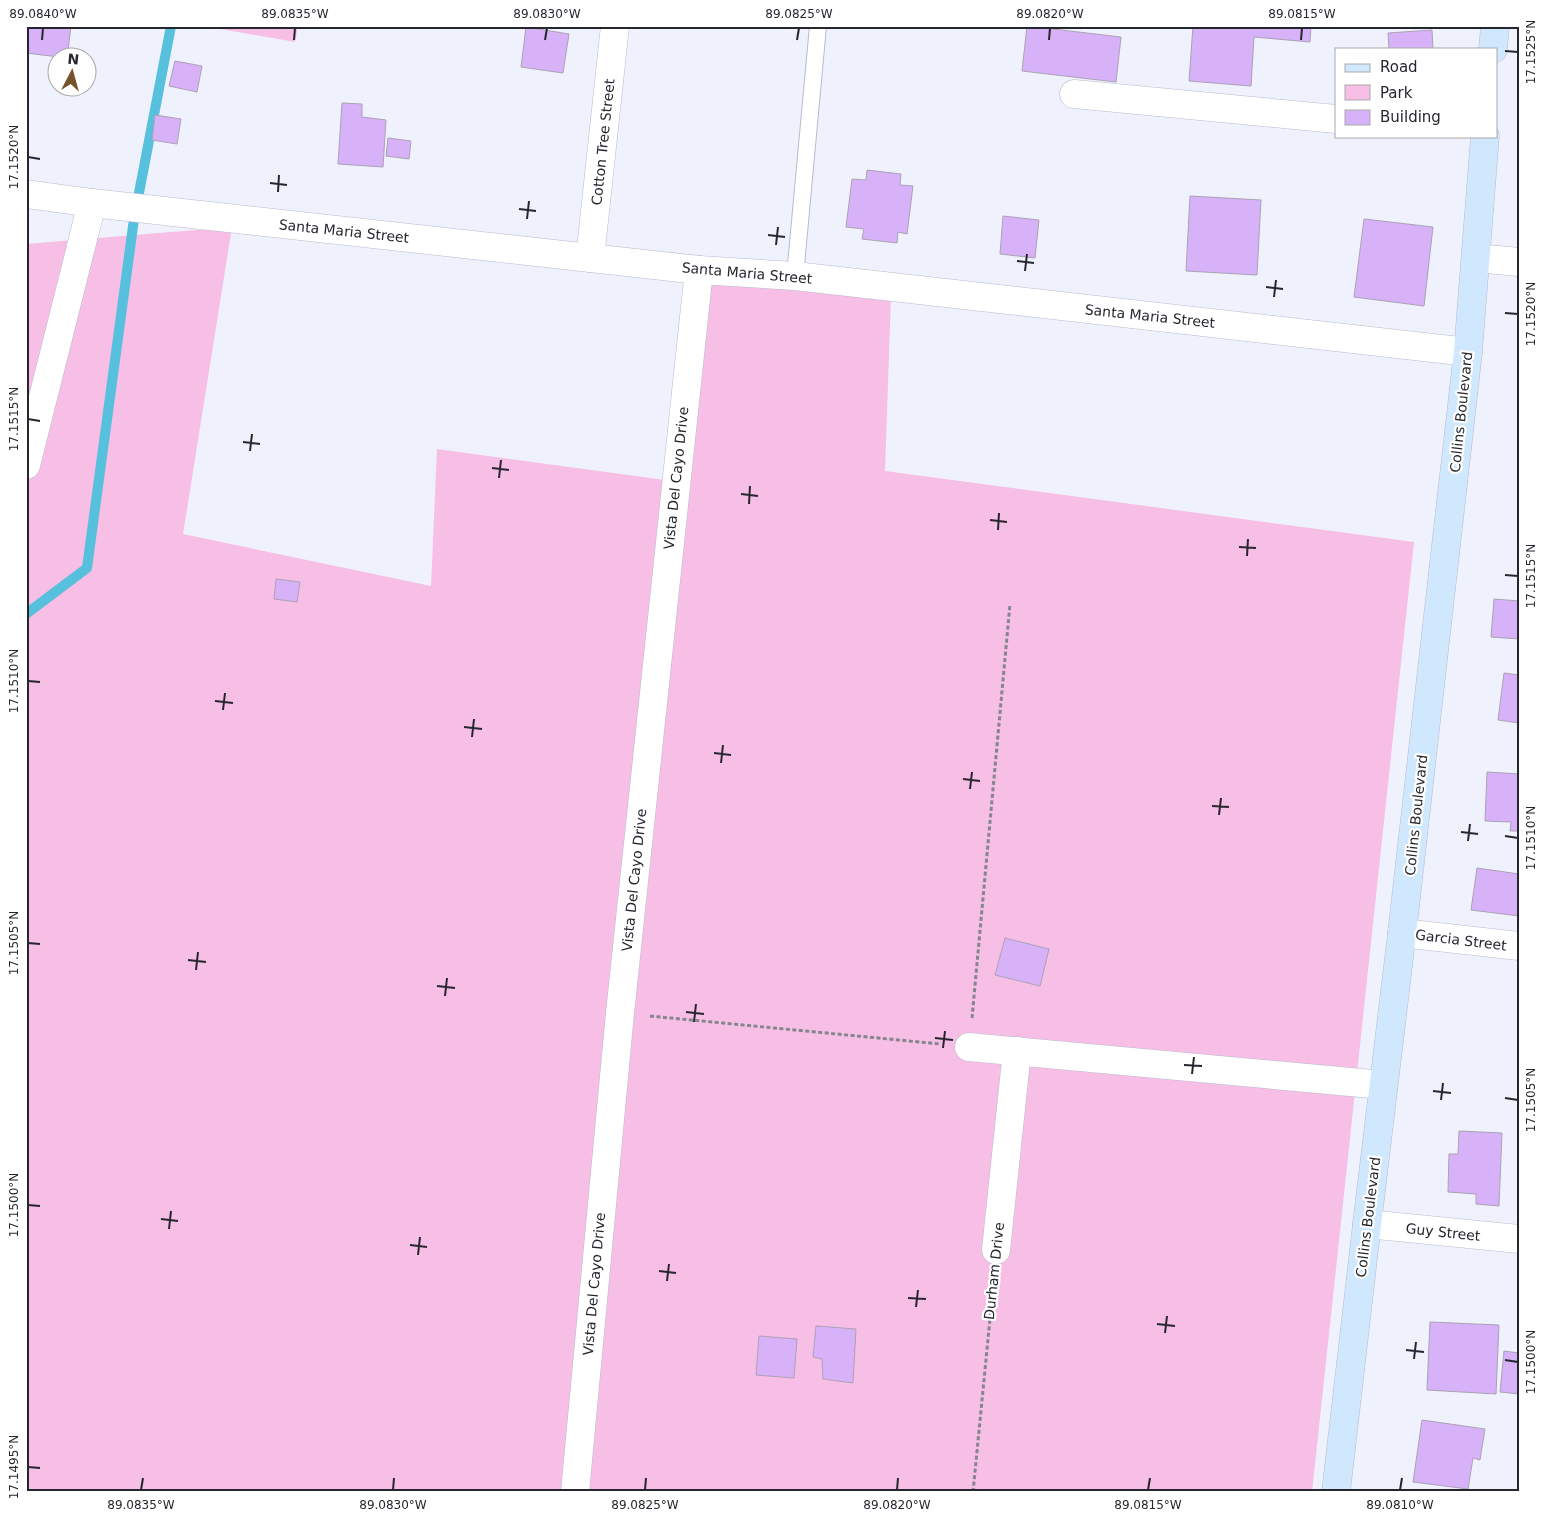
<svg xmlns="http://www.w3.org/2000/svg" width="1545" height="1518" viewBox="0 0 1545 1518" font-family="'DejaVu Sans',sans-serif">
<style>
.green{fill:#f7bee6}
.lines{fill:none;stroke-linecap:round;stroke-linejoin:round}
.stream{stroke:#57c0dd;stroke-width:10}
.building{fill:#d7b2f9;stroke:#aba2b4}
.service-casing{stroke:#b8bbce;stroke-width:18}
.minor-casing{stroke:#b8bbce;stroke-width:29}
.tertiary-casing{stroke:#b8bbce;stroke-width:29}
.secondary-casing{stroke:#b8bbce;stroke-width:29}
.path{stroke:#84858e;stroke-width:3;stroke-dasharray:4 2.5;stroke-linecap:butt}
.service{stroke:#fff;stroke-width:16}
.minor{stroke:#fff;stroke-width:28}
.tertiary{stroke:#fff;stroke-width:28}
.secondary{stroke:#d0e8fe;stroke-width:28}
.ticks{fill:none;stroke:#26272e;stroke-width:2}
.labels{text-anchor:middle;stroke-width:4.5;stroke-linejoin:round;paint-order:stroke}
.street-label{font-size:14px;fill:#26272e;stroke:#fff}
.neatline{fill:none;stroke:#26272e;stroke-width:2}
.ticks-label{font-size:12px;text-anchor:middle;fill:#26272e}
</style>
<rect width="100%" height="100%" fill="#eff1fd"/>
<g class="green">
<polygon points="204,26 298,26 295,42"/>
<polygon points="232,227 183,534 431,586 437,449 665,480 692,282 891,295 885,471 1414,542 1312,1492 26,1492 26,244"/>
</g>
<g class="lines">
<polyline class="stream" points="26,614 87,568 134,219 171,26"/>
</g>
<g class="building">
<polygon points="26,26 71,26 67,58 26,53"/>
<polygon points="1027,26 1121,37 1116,82 1022,71"/>
<polygon points="1193,26 1311,26 1310,42 1254,37 1251,86 1189,81"/>
<polygon points="526,27 569,34 563,73 521,67"/>
<polygon points="1432,30 1433,49 1389,49 1388,33"/>
<polygon points="175,61 202,66 197,92 169,86"/>
<polygon points="342,103 362,104 362,117 386,120 383,167 338,164"/>
<polygon points="155,115 181,119 177,144 152,140"/>
<polygon points="388,138 411,141 409,159 386,156"/>
<polygon points="867,170 901,174 900,185 913,186 907,234 898,232 897,243 862,239 864,229 846,227 852,179 866,180"/>
<polygon points="1190,196 1261,200 1257,275 1186,271"/>
<polygon points="1003,216 1039,220 1035,258 1000,254"/>
<polygon points="1364,219 1433,227 1424,306 1354,297"/>
<polygon points="276,579 300,582 297,602 274,599"/>
<polygon points="1494,599 1519,601 1519,639 1491,637"/>
<polygon points="1504,673 1519,675 1519,723 1498,720"/>
<polygon points="1487,772 1519,774 1519,831 1510,831 1511,822 1485,821"/>
<polygon points="1477,868 1519,874 1519,916 1471,910"/>
<polygon points="1005,938 1049,949 1040,986 995,975"/>
<polygon points="1459,1131 1502,1133 1499,1206 1476,1204 1476,1194 1448,1192 1449,1154 1458,1154"/>
<polygon points="1430,1322 1499,1325 1496,1394 1427,1390"/>
<polygon points="816,1326 856,1329 853,1383 823,1379 822,1359 813,1357"/>
<polygon points="759,1336 797,1339 794,1378 756,1375"/>
<polygon points="1504,1351 1519,1353 1519,1394 1500,1392"/>
<polygon points="1422,1420 1485,1429 1480,1460 1473,1458 1468,1489 1413,1482"/>
</g>
<g class="lines">
<defs>
<polyline id="service" points="795,276 818,26"/>
<g id="minor">
<polyline points="1074,94 1336,119"/>
<polyline points="590,258 615,26"/>
<polyline points="1476,258 1519,262"/>
<polyline points="26,465 92,203"/>
<polyline points="1402,933 1519,946"/>
<polyline points="969,1047 1383,1085"/>
<polyline points="1367,1224 1519,1239"/>
<polyline points="996,1250 1017,1051"/>
<polyline points="575,1492 620,1013 699,270"/>
</g>
<polyline id="tertiary" points="26,194 92,203 699,270 795,276 1468,352"/>
<g id="secondary">
<polyline points="1493,49 1495,26"/>
<polyline points="1336,1492 1367,1224 1402,933 1468,352 1485,136"/>
</g>
</defs>
<use href="#service" class="service-casing"/>
<use href="#minor" class="minor-casing"/>
<use href="#tertiary" class="tertiary-casing"/>
<use href="#secondary" class="secondary-casing"/>
<g class="path">
<polyline points="650,1016 940,1044"/>
<polyline points="972,1018 1010,604"/>
<polyline points="973,1492 994,1278"/>
</g>
<use href="#service" class="service"/>
<use href="#minor" class="minor"/>
<use href="#tertiary" class="tertiary"/>
<use href="#secondary" class="secondary"/>
</g>
<path class="ticks" d="M42 40 43 28M294 40 295 28M545 40 547 28M797 40 799 28M1049 40 1050 28M1301 40 1302 28M1505 51 1518 52M28 157 40 159M270 183 287 185M278 192 279 175M519 209 536 211M527 219 529 201M768 235 785 237M776 245 778 227M1017 261 1034 263M1025 271 1027 254M1266 287 1283 289M1274 297 1276 280M1505 313 1518 314M28 419 40 421M243 442 260 444M250 451 252 434M492 468 509 470M499 478 501 460M741 494 758 496M749 504 750 486M990 520 1007 522M998 530 999 513M1239 547 1256 548M1247 556 1248 539M1505 575 1518 576M28 681 40 682M215 701 233 703M223 710 225 693M464 727 482 729M472 737 474 719M714 753 731 755M721 763 723 745M963 779 980 781M970 789 972 772M1212 806 1229 807M1219 815 1221 798M1461 832 1478 834M1505 836 1518 838M1468 841 1470 824M28 943 40 944M188 960 206 962M196 970 198 952M437 986 455 988M445 996 447 978M686 1012 704 1014M694 1022 696 1004M935 1038 953 1040M943 1048 945 1031M1184 1065 1202 1066M1192 1074 1194 1057M1433 1091 1451 1093M1505 1098 1518 1100M1441 1100 1443 1083M28 1205 40 1206M161 1219 178 1221M169 1229 171 1211M410 1245 427 1247M418 1255 420 1237M659 1271 676 1273M667 1281 669 1264M908 1298 926 1299M916 1307 918 1290M1157 1324 1175 1326M1165 1333 1167 1316M1406 1350 1424 1352M1414 1359 1416 1342M1505 1360 1518 1362M28 1467 40 1468M141 1490 143 1478M393 1490 394 1478M645 1490 646 1478M897 1490 898 1478M1148 1490 1150 1478M1400 1490 1402 1478"/>
<g class="labels">
<g class="street-label">
<text transform="translate(603 142) rotate(-84)" y="5">Cotton Tree Street</text>
<text transform="translate(344 231) rotate(6)" y="5">Santa Maria Street</text>
<text transform="translate(747 273) rotate(5)" y="5">Santa Maria Street</text>
<text transform="translate(1150 316) rotate(6)" y="5">Santa Maria Street</text>
<text transform="translate(1461 412) rotate(-84)" y="5">Collins Boulevard</text>
<text transform="translate(676 478) rotate(-84)" y="5">Vista Del Cayo Drive</text>
<text transform="translate(1416 815) rotate(-84)" y="5">Collins Boulevard</text>
<text transform="translate(634 880) rotate(-84)" y="5">Vista Del Cayo Drive</text>
<text transform="translate(1461 940) rotate(7)" y="5">Garcia Street</text>
<text transform="translate(1368 1217) rotate(-83)" y="5">Collins Boulevard</text>
<text transform="translate(1443 1232) rotate(6)" y="5">Guy Street</text>
<text transform="translate(994 1271) rotate(-84)" y="5">Durham Drive</text>
<text transform="translate(594 1284) rotate(-85)" y="5">Vista Del Cayo Drive</text>
</g>
</g>
<rect width="1545" height="1518" fill="none" stroke="#ffffff" stroke-width="55"/>
<rect x="1335" y="48" width="162" height="90" fill="#ffffff" stroke="#a8a9ab"/>
<rect x="1345" y="64" width="25" height="8" fill="#d0e8fe" stroke="#a8a9ab"/>
<text x="1380" y="72" font-size="15" fill="#26272e">Road</text>
<rect x="1345" y="85" width="25" height="15" fill="#f7bee6" stroke="#a8a9ab"/>
<text x="1380" y="98" font-size="15" fill="#26272e">Park</text>
<rect x="1345" y="110" width="25" height="15" fill="#d7b2f9" stroke="#a8a9ab"/>
<text x="1380" y="122" font-size="15" fill="#26272e">Building</text>
<g transform="translate(72 72) rotate(6)"><circle r="24" fill="#ffffff" stroke="#a8a9ab"/>
<path d="M0-4L9 19L0 12L-9 19Z" fill="#75522b"/>
<text y="-8" font-size="14" font-weight="bold" text-anchor="middle" fill="#26272e">N</text>
</g>
<rect x="28" y="28" width="1490" height="1462" class="neatline"/>
<g class="ticks-label">
<text x="43" y="18">89.0840°W</text>
<text x="295" y="18">89.0835°W</text>
<text x="547" y="18">89.0830°W</text>
<text x="799" y="18">89.0825°W</text>
<text x="1050" y="18">89.0820°W</text>
<text x="1302" y="18">89.0815°W</text>
<text transform="translate(1531 52) rotate(-90)" y="4">17.1525°N</text>
<text transform="translate(14 157) rotate(-90)" y="4">17.1520°N</text>
<text transform="translate(1531 314) rotate(-90)" y="4">17.1520°N</text>
<text transform="translate(14 419) rotate(-90)" y="4">17.1515°N</text>
<text transform="translate(1531 576) rotate(-90)" y="4">17.1515°N</text>
<text transform="translate(14 681) rotate(-90)" y="4">17.1510°N</text>
<text transform="translate(1531 838) rotate(-90)" y="4">17.1510°N</text>
<text transform="translate(14 943) rotate(-90)" y="4">17.1505°N</text>
<text transform="translate(1531 1100) rotate(-90)" y="4">17.1505°N</text>
<text transform="translate(14 1205) rotate(-90)" y="4">17.1500°N</text>
<text transform="translate(1531 1362) rotate(-90)" y="4">17.1500°N</text>
<text transform="translate(14 1467) rotate(-90)" y="4">17.1495°N</text>
<text x="141" y="1509">89.0835°W</text>
<text x="393" y="1509">89.0830°W</text>
<text x="645" y="1509">89.0825°W</text>
<text x="897" y="1509">89.0820°W</text>
<text x="1148" y="1509">89.0815°W</text>
<text x="1400" y="1509">89.0810°W</text>
</g>
</svg>
